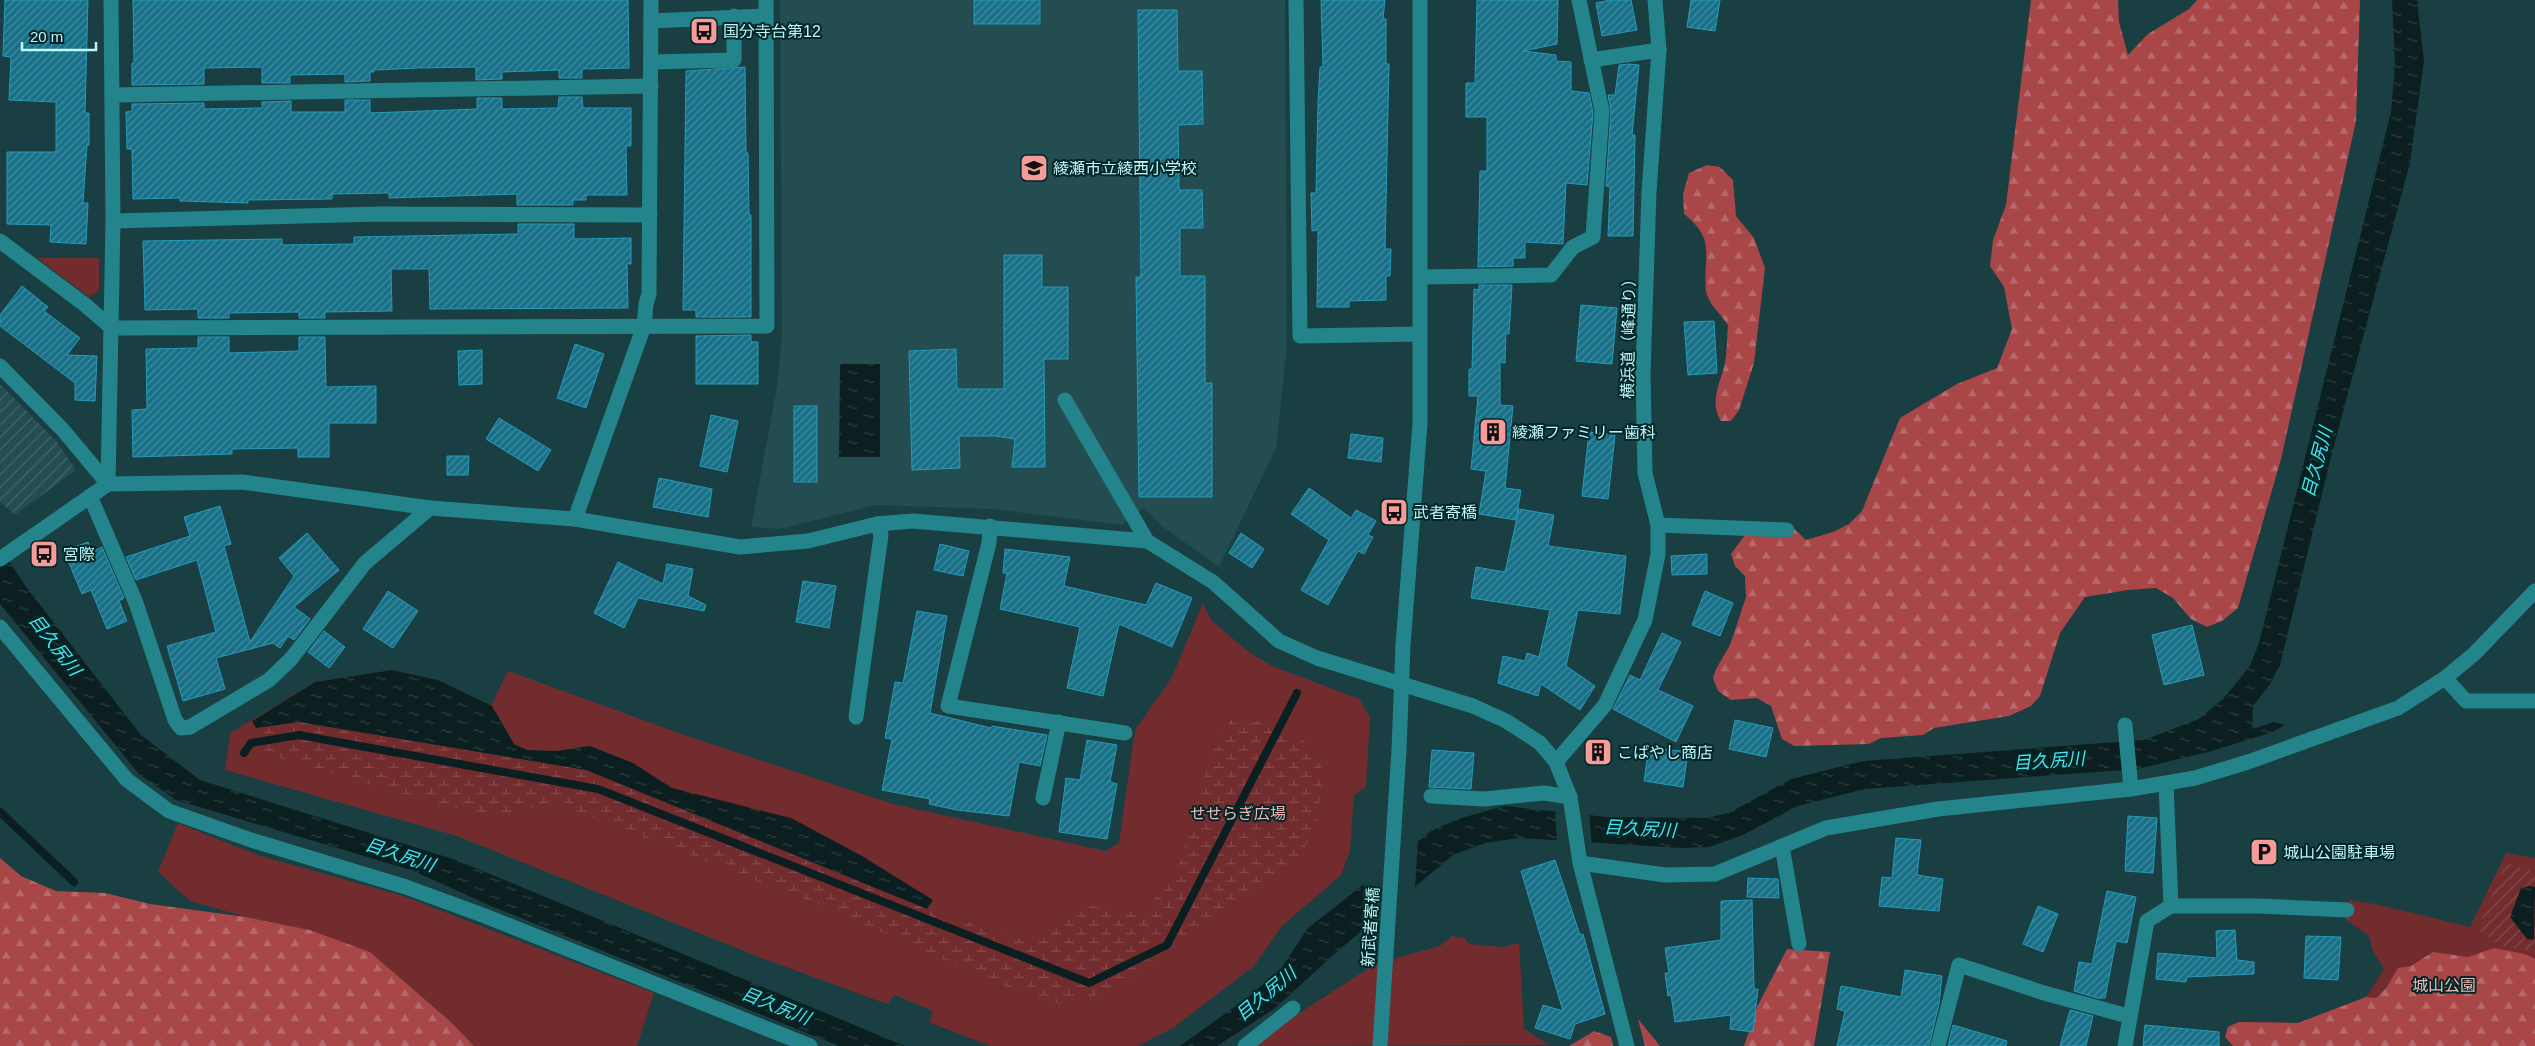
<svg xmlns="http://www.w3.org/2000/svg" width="2535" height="1046" viewBox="0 0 2535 1046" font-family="Helvetica,'Noto Sans JP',sans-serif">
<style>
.built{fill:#234d50}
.industrial{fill:url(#industrial-furrows)}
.green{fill:#722c2e}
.forest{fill:url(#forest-firs)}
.wetland{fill:url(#wetland-marsh)}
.garden{fill:url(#garden-furrows)}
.water{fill:url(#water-ripples)}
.pier{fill:#193f42}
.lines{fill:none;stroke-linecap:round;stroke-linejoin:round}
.stream{stroke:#0b1f21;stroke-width:8}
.building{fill:url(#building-hatch);stroke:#269aba}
.minor{stroke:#23858b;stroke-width:15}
.labels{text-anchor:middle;stroke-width:4;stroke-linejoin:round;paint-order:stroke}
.poi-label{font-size:16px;fill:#c0f6f9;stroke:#002628;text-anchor:start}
.street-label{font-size:16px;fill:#c0f6f9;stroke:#002628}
.park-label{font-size:16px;fill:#f0b9b7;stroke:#002628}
.water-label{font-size:18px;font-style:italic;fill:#48e5ef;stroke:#002628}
</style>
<defs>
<pattern id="industrial-furrows" width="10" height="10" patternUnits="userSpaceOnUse" patternTransform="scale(1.25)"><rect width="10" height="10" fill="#234d50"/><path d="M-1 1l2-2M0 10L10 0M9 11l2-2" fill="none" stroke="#41676a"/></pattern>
<pattern id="forest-firs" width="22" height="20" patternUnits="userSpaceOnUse" patternTransform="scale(1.25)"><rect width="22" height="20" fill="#a84648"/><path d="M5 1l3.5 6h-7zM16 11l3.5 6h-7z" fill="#b66a6c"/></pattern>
<pattern id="wetland-marsh" width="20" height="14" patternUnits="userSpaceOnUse" patternTransform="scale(1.25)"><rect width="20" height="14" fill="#722c2e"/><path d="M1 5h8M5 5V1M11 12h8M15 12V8" fill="none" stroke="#844b4d"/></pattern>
<pattern id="garden-furrows" width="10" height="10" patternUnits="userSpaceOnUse" patternTransform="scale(1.25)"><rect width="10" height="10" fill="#722c2e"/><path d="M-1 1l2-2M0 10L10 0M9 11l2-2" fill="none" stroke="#844b4d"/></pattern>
<pattern id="water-ripples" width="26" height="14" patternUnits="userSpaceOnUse" patternTransform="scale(1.25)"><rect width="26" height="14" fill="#0b1f21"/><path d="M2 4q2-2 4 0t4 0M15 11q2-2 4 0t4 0" fill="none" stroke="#2d4042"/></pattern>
<pattern id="building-hatch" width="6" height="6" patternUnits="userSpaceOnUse" patternTransform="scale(1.25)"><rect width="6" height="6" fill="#177088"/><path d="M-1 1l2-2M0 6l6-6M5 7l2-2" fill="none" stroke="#428c9f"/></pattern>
</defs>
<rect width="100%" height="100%" fill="#193f42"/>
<polygon class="built" points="780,0 1285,0 1287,346 1276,448 1219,567 1163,527 1144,508 1122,525 991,509 876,505 780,529 751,527 777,387 782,337"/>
<polygon class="industrial" points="0,384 56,441 76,470 15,515 0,502"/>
<g class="green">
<polygon points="37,258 99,258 99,290 89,297"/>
<polygon points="1203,603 1211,620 1250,653 1272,666 1359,699 1370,717 1366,787 1354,795 1350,851 1341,875 1281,927 1254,966 1173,1028 1138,1046 990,1046 929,1022 933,1011 895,995 887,1004 764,959 457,836 225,770 230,733 315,682 392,670 438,680 491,706 508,671 687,736 893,804 1105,851 1119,843 1135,730 1172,677"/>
<polygon points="178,823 257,855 403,896 654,993 637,1046 474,1046 451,1022 370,952 309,930 246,917 190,901 158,872"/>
<polygon points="2506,853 2535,858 2535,1046 2233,1046 2225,1037 2228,1027 2239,1022 2298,1023 2366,997 2384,969 2373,952 2369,936 2346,920 2349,900 2375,904 2470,927"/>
<polygon points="1452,936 1465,938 1469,944 1503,947 1519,943 1524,1029 1549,1045 1249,1046 1375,964 1440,946"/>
</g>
<g class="forest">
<polygon points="2031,0 2118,0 2119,22 2128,55 2148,34 2189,9 2197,0 2360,0 2356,121 2281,459 2238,608 2222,621 2207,627 2191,619 2173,598 2156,588 2128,590 2085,597 2060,633 2040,696 2031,706 2009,716 1934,728 1923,735 1881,738 1869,744 1794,746 1782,739 1771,706 1757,698 1731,700 1718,691 1713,678 1716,669 1730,645 1746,597 1745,576 1735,566 1731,554 1748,531 1789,524 1806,540 1833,532 1849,524 1862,511 1900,418 1957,384 1997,368 2012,329 2004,287 1990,266 1993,240 2006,205"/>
<path d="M1707 165 1720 167 1733 180 1736 216 1754 238 1765 268 1754 363 1739 410 1731 421H1721C1709 403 1720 383 1725 364 1727 351 1727 337 1728 325 1722 316 1708 302 1706 292 1702 257 1718 241 1684 214L1683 194 1689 173Z"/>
<polygon points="0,858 21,876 56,891 105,893 150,904 246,917 310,930 370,952 451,1022 474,1046 0,1046"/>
<polygon points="2494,948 2525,954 2535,959 2535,1046 2233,1046 2225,1037 2228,1027 2239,1022 2298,1023 2366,997 2376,998 2387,987 2398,968 2411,966 2433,952 2468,957"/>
<polygon points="1787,949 1830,952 1814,1046 1744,1046 1757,1007"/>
<polygon points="1638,1019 1660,1046 1645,1046"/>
<polygon points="1594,1031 1611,1037 1613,1046 1527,1046 1569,1046"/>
</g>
<polygon class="wetland" points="1233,717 1259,722 1309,743 1323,771 1317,821 1299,860 1129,984 1093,996 1060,1004 1012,989 810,901 553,802 498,816 452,808 264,753 256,728 299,722 586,770 927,909 1034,944 1081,901 1113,913 1146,911 1178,868 1214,746"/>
<polygon class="garden" points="2506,862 2535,873 2535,952 2502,946 2477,930"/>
<g class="water">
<polygon points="2392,0 2417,0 2424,61 2410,163 2333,449 2280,665 2270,684 2253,706 2252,729 2274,722 2285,725 2270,733 2208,752 2137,769 1865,789 1798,806 1743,835 1709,847 1680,848 1518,838 1485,843 1453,855 1340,949 1274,1009 1217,1046 1180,1046 1247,998 1281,969 1307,929 1431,831 1458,819 1504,806 1607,817 1706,818 1729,813 1791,779 1863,761 2144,740 2199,719 2223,699 2250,666 2259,643 2391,112 2395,63"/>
<polygon points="840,364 880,364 880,457 839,457"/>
<polygon points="0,548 27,588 141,735 200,780 456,860 905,1046 839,1046 491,906 411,870 176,800 139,774 0,604"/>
<polygon points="392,670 438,680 492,706 514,744 527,750 556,751 590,746 633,763 672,788 791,818 862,856 933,900 927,909 586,770 299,722 256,728 252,721 315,682"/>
<polygon points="2529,886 2535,887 2534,940 2527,939 2510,917 2521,888"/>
</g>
<g class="pier">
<polygon points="1555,809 1589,812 1592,845 1557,843"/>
<polygon points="1418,838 1415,890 1361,935 1364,881"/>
</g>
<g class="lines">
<g class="stream">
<polyline points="244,753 251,743 299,735 598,789 1089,983 1167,945 1297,693"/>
<polyline points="0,812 74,882"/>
</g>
</g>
<g class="building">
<polygon points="5,0 88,0 85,113 89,113 89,145 87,145 83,203 88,203 86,244 50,242 51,225 7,224 7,152 56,152 56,102 9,100 11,57 3,56"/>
<polygon points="133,0 628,0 629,68 582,69 582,78 559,78 559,70 502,72 502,79 476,80 476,67 418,68 374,70 374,72 370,72 370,81 345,82 345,74 290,75 290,83 262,83 262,67 204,68 204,84 132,85 132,63 134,63"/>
<rect x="974" y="0" width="66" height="24"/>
<polygon points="1321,0 1385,0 1383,19 1386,19 1386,64 1389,64 1385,249 1391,249 1390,276 1386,276 1386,300 1349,301 1349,307 1317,307 1318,230 1312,231 1311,193 1316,193 1318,103 1320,67 1323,67"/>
<polygon points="1477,0 1558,0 1557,44 1523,51 1556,55 1556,61 1571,62 1571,91 1589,93 1593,112 1587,185 1566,183 1563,244 1525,242 1525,258 1513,258 1513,266 1478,267 1480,171 1487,171 1487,117 1466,117 1466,83 1475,83"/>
<polygon points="1610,0 1631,0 1637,30 1602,36 1596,3"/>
<polygon points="1691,0 1720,0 1715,31 1687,27"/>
<polygon points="1138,10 1177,10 1178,71 1202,71 1203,124 1178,125 1179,190 1202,190 1203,228 1180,228 1180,276 1205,276 1205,383 1212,383 1212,497 1139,497 1136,277 1141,277"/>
<polygon points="1629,64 1639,65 1632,135 1635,135 1633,236 1608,236 1610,187 1606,186 1611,111 1608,95 1615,95 1619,65"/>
<polygon points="745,67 746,153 748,153 749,215 751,215 751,317 696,317 696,310 683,310 686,71"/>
<polygon points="559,97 582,97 583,108 631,108 631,146 626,146 627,195 586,195 586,200 573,200 573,205 517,205 517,194 389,198 389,193 332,194 332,199 248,200 248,203 180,201 180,198 133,199 132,149 127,149 126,112 132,111 132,104 204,103 204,109 262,108 262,102 291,101 291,112 345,112 345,100 370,100 370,113 477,109 477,98 502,98 502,109 558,108"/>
<polygon points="518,224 574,224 574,239 631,238 631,264 627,264 628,308 430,309 429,269 391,269 392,311 325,312 325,318 299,318 299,312 229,313 229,318 198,318 198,309 145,310 143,241 282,239 282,245 354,244 354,237 518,234"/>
<polygon points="1004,255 1042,255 1042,287 1068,287 1068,359 1044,359 1045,467 1012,467 1015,439 995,436 959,436 960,468 912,470 909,351 956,349 957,389 1004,389"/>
<polygon points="1479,285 1512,285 1509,334 1506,333 1505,363 1500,362 1500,405 1513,406 1505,488 1521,490 1516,520 1479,514 1486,471 1471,469 1478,396 1469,396 1469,369 1472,369 1474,289 1479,290"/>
<polygon points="22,286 48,307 44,311 80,338 67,355 97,356 95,401 75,400 75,383 0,326 0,315"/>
<polygon points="1581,305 1617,308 1612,364 1576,361"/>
<polygon points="1714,321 1717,373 1688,375 1684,322"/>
<polygon points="751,335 751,342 758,342 758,384 696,384 696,336"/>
<polygon points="198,337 229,337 229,353 299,351 299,337 325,337 326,387 376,386 376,423 329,423 329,457 298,457 298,448 232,449 232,454 133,457 132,410 147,409 146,349 198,348"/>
<polygon points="575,344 604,354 586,408 557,398"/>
<polygon points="482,350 482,384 459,385 458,351"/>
<rect x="794" y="406" width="23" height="76"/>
<polygon points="711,415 738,421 727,472 700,466"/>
<polygon points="499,418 551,450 538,471 486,439"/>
<polygon points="1589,432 1615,435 1608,499 1582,496"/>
<polygon points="1351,434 1383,438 1381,462 1348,458"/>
<polygon points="447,456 469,456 468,475 447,475"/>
<polygon points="659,478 712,489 708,517 653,507"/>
<polygon points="1309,488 1351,518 1356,510 1376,521 1368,535 1373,537 1364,554 1358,551 1328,605 1301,590 1329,540 1291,514"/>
<polygon points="220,506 231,544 224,546 250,642 294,576 279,558 307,533 339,570 294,607 310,619 294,640 288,636 280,648 273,643 216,658 225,689 183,701 167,646 216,632 197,560 136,580 126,557 190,536 184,517"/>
<polygon points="1519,509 1554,515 1548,546 1626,556 1620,614 1578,610 1566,666 1595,686 1580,710 1541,684 1538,696 1498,683 1503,656 1525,661 1527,653 1539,657 1550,610 1471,598 1476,567 1505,572"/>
<polygon points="1241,533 1264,549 1252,568 1229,553"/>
<polygon points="88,542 92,552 102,547 124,598 119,601 127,621 107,629 91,590 82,594 64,551"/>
<polygon points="940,544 969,551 963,576 934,570"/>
<polygon points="1005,549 1070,557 1064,586 1146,605 1156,583 1192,598 1172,647 1119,624 1103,696 1067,688 1080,627 1000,609 1007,573 1003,573"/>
<polygon points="1707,554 1707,574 1672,575 1671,556"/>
<polygon points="618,562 663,584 667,564 693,569 688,596 706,605 704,611 638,598 624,628 594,613"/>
<polygon points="803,581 836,586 829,628 796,622"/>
<polygon points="388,591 418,611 393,648 363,629"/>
<polygon points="1705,591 1733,603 1720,636 1692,625"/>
<polygon points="917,611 947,616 930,713 991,728 992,726 1047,735 1040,766 1019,762 1009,816 957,810 929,804 930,799 882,790 892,739 885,738 895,682 903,683"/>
<polygon points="2192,625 2204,675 2164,685 2152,635"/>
<polygon points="324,631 345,647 329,668 308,652"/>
<polygon points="1662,633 1681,642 1658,690 1693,706 1676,742 1613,709 1630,675 1640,680"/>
<polygon points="1735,720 1773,728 1766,757 1729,749"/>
<polygon points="1087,740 1117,745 1110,782 1117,784 1107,839 1059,832 1066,778 1080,780"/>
<polygon points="1649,747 1688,752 1683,787 1644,781"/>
<polygon points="1432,750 1474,753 1471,789 1429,787"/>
<polygon points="2128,816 2157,818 2153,873 2125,871"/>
<polygon points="1896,838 1921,840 1917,875 1943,879 1939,911 1879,906 1882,877 1892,878"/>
<polygon points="1555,860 1580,935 1583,934 1605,1014 1575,1024 1570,1039 1535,1028 1543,1005 1563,1011 1521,871"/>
<polygon points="1748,878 1778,879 1779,898 1747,897"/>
<polygon points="2107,891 2136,897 2127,943 2116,941 2105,998 2097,998 2074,991 2079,962 2092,964"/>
<polygon points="1752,900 1754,989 1758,989 1753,1032 1730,1029 1731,1015 1675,1022 1671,995 1668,996 1665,973 1669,973 1665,948 1721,940 1721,901"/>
<polygon points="2038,906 2058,914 2043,952 2023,944"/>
<polygon points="2235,930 2237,960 2254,962 2254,974 2187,977 2186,982 2156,979 2158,953 2217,958 2216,931"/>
<polygon points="2306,936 2341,937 2338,980 2304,978"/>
<polygon points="1905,970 1942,976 1939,1004 1929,1046 1837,1046 1845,1011 1837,1009 1841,986 1901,997"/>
<polygon points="2070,1010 2093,1016 2086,1046 2060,1046"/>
<polygon points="1953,1025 2007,1041 2006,1046 1948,1046"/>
<polygon points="2145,1025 2219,1032 2219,1046 2143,1046"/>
</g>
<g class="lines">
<g class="minor">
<polyline points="1296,0 1300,336 1420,334"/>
<polyline points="651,21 766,16"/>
<polyline points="1591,60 1659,50"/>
<polyline points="651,62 734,60 734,16"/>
<polyline points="113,95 651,86"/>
<polyline points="113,221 379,214 650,215"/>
<polyline points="0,241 84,304 112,328 767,326 766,0"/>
<polyline points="1421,277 1551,275 1573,247 1593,237 1602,111 1579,0"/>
<polyline points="0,366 63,430 108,484"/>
<polyline points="1065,400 1147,541"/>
<polyline points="108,484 113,221 111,0"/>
<polyline points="90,496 136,603 175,720 181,728 190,727 269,680 291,659 365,563 430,508"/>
<polyline points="575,519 644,326 646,304 649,294 651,0"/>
<polyline points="1658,525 1787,530"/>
<polyline points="990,526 989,543 948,706 1125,733"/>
<polyline points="0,559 108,484 242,482 430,508 575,519 740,547 808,541 877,524 913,521 1147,541 1213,582 1279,641 1317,658 1473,706 1506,721 1540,743 1556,762 1570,797 1580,863 1627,1046"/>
<polyline points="0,627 127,780 169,811 251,840 406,887 485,916 810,1046"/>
<polyline points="2445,678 2466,701 2535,701"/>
<polyline points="856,717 881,535 877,524"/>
<polyline points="2125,725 2131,789"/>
<polyline points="1556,762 1605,705 1645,620 1658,554 1658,525 1645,473 1643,373 1649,192 1659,50 1655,0"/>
<polyline points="1431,796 1484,799 1544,793 1570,797"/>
<polyline points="1043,798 1059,722"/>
<polyline points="1782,846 1799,944"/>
<polyline points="1580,863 1665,875 1715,874 1826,828 1938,809 2131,789 2195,778 2248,762 2398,708 2445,678 2474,654 2535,591"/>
<polyline points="2171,906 2258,906 2347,910"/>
<polyline points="1245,1046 1293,1008"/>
<polyline points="1380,1046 1399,750 1403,645 1420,423 1420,0"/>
<polyline points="1938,1046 1959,965 2044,993 2128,1016"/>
<polyline points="2125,1046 2147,921 2171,906 2166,784"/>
</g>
</g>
<defs>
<symbol id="bus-square" viewBox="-11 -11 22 22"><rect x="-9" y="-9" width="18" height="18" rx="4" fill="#f59b99" stroke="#002628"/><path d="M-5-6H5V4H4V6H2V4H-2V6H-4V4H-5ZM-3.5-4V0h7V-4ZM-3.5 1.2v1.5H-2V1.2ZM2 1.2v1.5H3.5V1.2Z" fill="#111"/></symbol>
<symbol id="school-square" viewBox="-11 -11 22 22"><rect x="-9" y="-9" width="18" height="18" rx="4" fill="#f59b99" stroke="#002628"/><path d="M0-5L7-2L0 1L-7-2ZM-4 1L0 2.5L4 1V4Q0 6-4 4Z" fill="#111"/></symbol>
<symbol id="building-square" viewBox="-11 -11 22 22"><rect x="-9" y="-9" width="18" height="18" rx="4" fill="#f59b99" stroke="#002628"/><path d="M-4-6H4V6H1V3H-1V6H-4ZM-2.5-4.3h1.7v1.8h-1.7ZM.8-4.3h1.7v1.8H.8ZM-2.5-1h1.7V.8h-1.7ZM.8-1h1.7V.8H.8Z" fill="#111"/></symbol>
<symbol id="parking-square" viewBox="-11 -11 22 22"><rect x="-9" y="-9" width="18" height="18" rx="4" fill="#f59b99" stroke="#002628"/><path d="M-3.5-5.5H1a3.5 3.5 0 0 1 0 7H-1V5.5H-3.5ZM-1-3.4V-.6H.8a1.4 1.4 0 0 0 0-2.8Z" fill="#111"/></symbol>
</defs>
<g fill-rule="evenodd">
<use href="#bus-square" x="688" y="15" width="32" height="32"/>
<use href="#school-square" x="1018" y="152" width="32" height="32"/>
<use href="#building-square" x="1477" y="416" width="32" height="32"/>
<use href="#bus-square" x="1378" y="496" width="32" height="32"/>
<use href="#bus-square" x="28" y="538" width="32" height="32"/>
<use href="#building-square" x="1582" y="736" width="32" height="32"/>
<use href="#parking-square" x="2248" y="836" width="32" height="32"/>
</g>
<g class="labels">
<g class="poi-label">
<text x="723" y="37">国分寺台第12</text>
<text x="1053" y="174">綾瀬市立綾西小学校</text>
<text x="1512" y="438">綾瀬ファミリー歯科</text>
<text x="1413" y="518">武者寄橋</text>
<text x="63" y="560">宮際</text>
<text x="1617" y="758">こばやし商店</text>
<text x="2283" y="858">城山公園駐車場</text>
</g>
<g class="street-label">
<text transform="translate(1628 335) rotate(-89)" y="6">横浜道（峰通り）</text>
<text transform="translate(1370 927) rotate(-86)" y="6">新武者寄橋</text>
</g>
<g class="park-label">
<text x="1238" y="819">せせらぎ広場</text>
<text x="2444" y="991">城山公園</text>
</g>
<g class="water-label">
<text transform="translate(2317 462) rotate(-75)" y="6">目久尻川</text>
<text transform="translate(55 645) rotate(52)" y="6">目久尻川</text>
<text transform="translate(2049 761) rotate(-4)" y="6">目久尻川</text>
<text transform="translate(1640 829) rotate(3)" y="6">目久尻川</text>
<text transform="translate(400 855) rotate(18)" y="6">目久尻川</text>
<text transform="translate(1266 994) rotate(-40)" y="6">目久尻川</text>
<text transform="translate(776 1006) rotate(22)" y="6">目久尻川</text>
</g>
</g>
<path d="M22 42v8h74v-8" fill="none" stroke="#c0f6f9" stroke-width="2.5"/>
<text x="30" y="42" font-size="15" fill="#c0f6f9" stroke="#002628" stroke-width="4" paint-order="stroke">20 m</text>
</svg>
